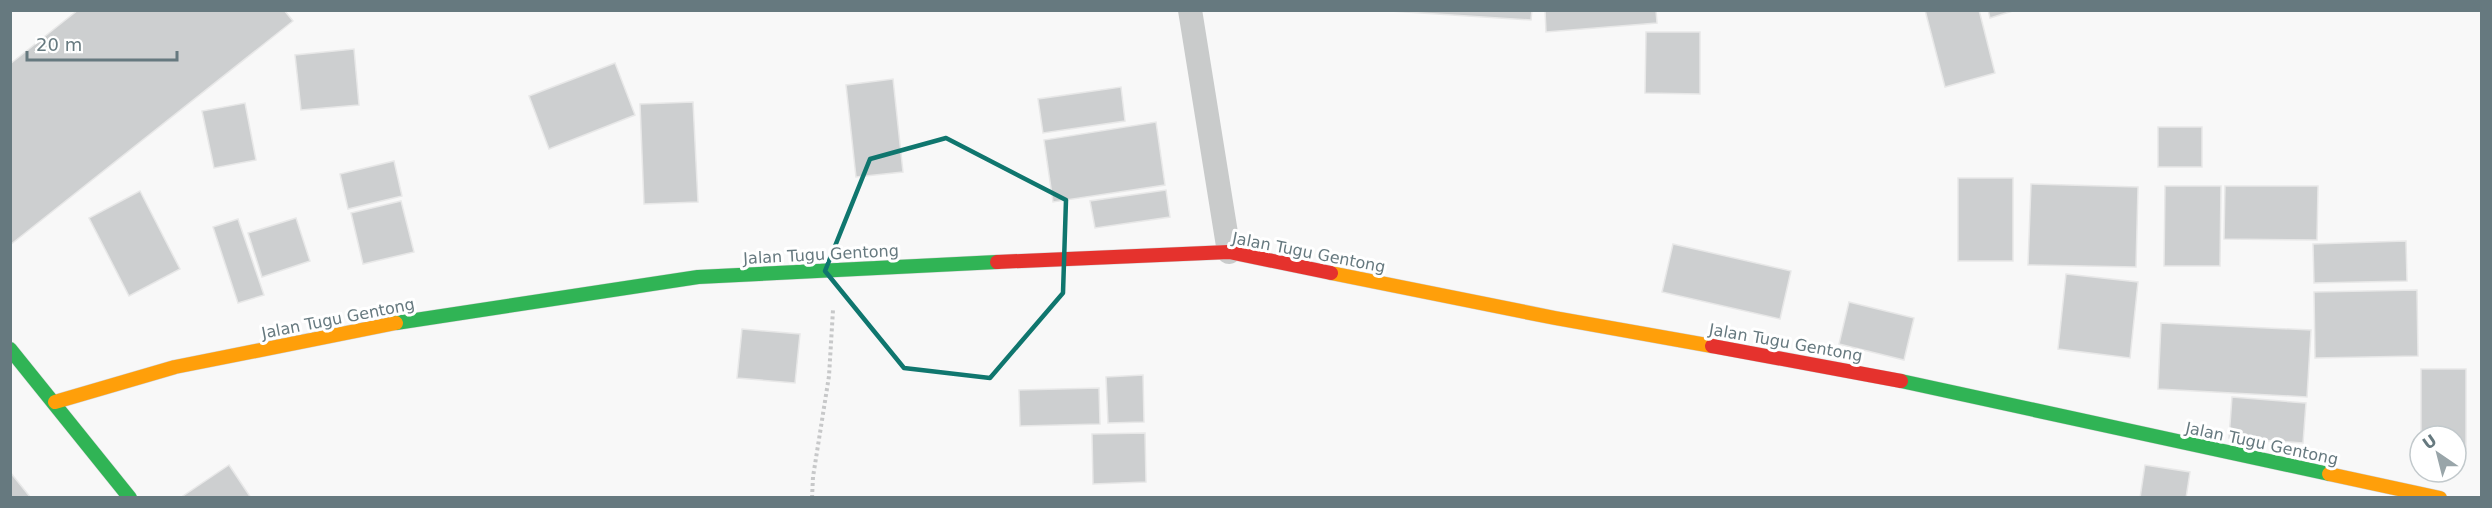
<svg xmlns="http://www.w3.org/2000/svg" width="2492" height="508" viewBox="0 0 2492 508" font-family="'DejaVu Sans',sans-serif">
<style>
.building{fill:#cdcfd0;stroke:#e8e8e8;stroke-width:1.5}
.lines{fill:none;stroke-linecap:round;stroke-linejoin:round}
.fast-casing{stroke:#d3d4d5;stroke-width:15}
.slow-casing{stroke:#d3d4d5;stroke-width:15}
.jam-casing{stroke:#d3d4d5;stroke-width:15}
.path{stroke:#c7c8c9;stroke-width:4;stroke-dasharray:3 3;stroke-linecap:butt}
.lane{stroke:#c9cbcb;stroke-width:24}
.fast{stroke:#30b455;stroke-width:14}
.slow{stroke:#ff9f0a;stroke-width:14}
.jam{stroke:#e5322d;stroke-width:14}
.marked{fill:none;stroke:#0f766e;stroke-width:4.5;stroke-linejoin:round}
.labels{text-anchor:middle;stroke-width:6;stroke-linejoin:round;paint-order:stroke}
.street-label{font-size:16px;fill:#66797f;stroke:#fff}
</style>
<rect width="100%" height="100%" fill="#f8f8f8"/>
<g class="building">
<polygon points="78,10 284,10 293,21 10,245 10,64"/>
<polygon points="1374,10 1532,10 1531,20"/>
<polygon points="1545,10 1656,10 1657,23 1546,32"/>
<polygon points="1925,10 1979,10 1995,73 1945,87"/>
<polygon points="1988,10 2016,10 1990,18"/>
<polygon points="1646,32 1700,32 1700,94 1645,93"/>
<polygon points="354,49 359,105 301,110 295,55"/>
<polygon points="615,63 635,115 549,149 529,96"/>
<polygon points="893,79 903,172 856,177 846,85"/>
<polygon points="1121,87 1125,121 1043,133 1038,99"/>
<polygon points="693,102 698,202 644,204 640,104"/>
<polygon points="245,103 256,160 214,168 202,111"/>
<polygon points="1156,122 1165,185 1053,202 1044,140"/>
<rect x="2158" y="127" width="44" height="40"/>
<polygon points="394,161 402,196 348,209 340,174"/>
<rect x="1958" y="178" width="55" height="83"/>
<polygon points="2031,184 2138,187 2136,267 2028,265"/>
<polygon points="2165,186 2221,186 2220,266 2164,266"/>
<polygon points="2225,186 2318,186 2317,240 2224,239"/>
<polygon points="1166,190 1170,217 1095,228 1090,201"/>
<polygon points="140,191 180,269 129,296 89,218"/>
<polygon points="401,201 414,252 363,264 351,213"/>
<polygon points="296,218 310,261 262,277 248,233"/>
<polygon points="238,219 264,295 238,303 213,227"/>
<polygon points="2406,241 2407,281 2314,283 2313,244"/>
<polygon points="1673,244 1791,271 1780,319 1662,292"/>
<polygon points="2066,274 2138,282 2130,358 2058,349"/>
<polygon points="2417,290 2418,356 2315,358 2314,292"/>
<polygon points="1849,302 1914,318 1904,360 1839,344"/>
<polygon points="2161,323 2311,330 2307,397 2158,389"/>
<polygon points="742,329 800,334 795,383 737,378"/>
<polygon points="2421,369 2466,369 2466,449 2456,449 2456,436 2421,436"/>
<polygon points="1143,375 1144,422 1108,423 1106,377"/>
<polygon points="1099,388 1100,424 1020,426 1019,390"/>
<polygon points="2232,397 2306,403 2303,443 2229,438"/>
<polygon points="1145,433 1146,482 1093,484 1092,434"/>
<polygon points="229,465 251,498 180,498"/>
<polygon points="2145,465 2190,472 2186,498 2140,498"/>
<polygon points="10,472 31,498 10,498"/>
</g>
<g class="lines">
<defs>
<g id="fast">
<polyline points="396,323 698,277 997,262"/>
<polyline points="10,349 130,498"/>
<polyline points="1901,381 2329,474"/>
</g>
<g id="slow">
<polyline points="1331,273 1555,318 1712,346"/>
<polyline points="55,402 175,367 396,323"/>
<polyline points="2329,474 2440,498"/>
</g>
<g id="jam">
<polyline points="997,262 1229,252 1331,273"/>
<polyline points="1712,346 1901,381"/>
</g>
</defs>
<use href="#fast" class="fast-casing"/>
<use href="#slow" class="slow-casing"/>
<use href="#jam" class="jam-casing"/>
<polyline class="path" points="812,498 813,477 829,376 833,310"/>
<polyline class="lane" points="1190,10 1229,252"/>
<use href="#fast" class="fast"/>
<use href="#slow" class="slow"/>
<use href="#jam" class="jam"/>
</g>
<path class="marked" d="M946 138 1066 200 1063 293 990 378 904 368 825 271 870 159Z"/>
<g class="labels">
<g class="street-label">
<text transform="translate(1309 252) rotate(11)" y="6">Jalan Tugu Gentong</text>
<text transform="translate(821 254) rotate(-3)" y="6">Jalan Tugu Gentong</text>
<text transform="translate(338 318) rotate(-11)" y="6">Jalan Tugu Gentong</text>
<text transform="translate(1786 342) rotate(10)" y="6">Jalan Tugu Gentong</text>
<text transform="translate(2262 443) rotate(12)" y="6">Jalan Tugu Gentong</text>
</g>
</g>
<rect width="2492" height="508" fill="none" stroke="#66797f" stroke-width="24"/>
<g transform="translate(2438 454) rotate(325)"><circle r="28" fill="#ffffff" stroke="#c2c9cc" stroke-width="1.5"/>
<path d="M0-4.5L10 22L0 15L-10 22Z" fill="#99a5a9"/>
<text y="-9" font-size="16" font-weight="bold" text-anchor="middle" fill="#66797f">U</text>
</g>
<path d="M27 51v9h150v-9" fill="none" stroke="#66797f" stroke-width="3"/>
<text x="36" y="51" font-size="18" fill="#66797f" stroke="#ffffff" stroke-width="4.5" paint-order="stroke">20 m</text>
</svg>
